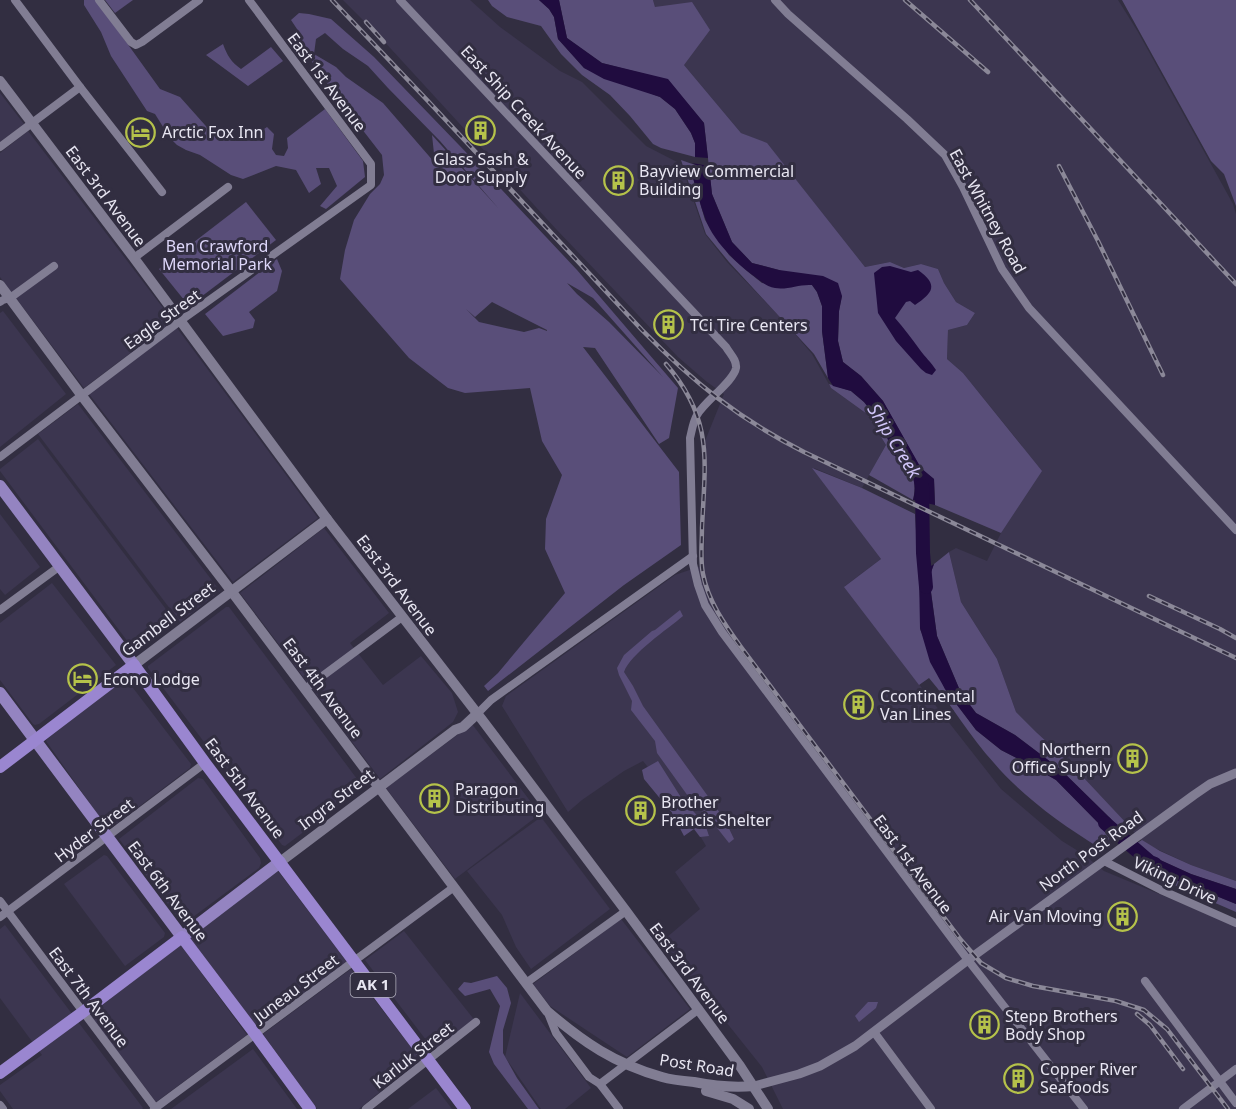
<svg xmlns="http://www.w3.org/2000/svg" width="1236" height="1109" viewBox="0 0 1236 1109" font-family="'Noto Sans',sans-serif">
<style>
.built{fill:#3c3650}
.green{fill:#594e79;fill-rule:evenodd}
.water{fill:#200c3f}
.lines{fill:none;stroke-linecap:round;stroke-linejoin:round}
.river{stroke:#200c3f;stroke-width:14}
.minor{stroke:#817d93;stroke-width:8}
.tertiary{stroke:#817d93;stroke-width:9}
.secondary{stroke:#817d93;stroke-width:10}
.primary{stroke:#9484c1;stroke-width:12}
.trunk{stroke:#9a86d0;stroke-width:12}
.rail-casing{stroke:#8b8898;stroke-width:4.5}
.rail{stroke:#322e41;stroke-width:2;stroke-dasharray:7;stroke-linecap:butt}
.labels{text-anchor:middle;stroke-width:6;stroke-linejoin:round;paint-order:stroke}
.shield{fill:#322e41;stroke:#b1afbd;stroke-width:1.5}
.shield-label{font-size:15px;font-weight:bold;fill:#e8e6f2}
.street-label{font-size:16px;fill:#e8e6f2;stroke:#322e41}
.poi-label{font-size:16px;fill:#e8e6f2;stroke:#322e41;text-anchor:start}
.park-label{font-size:16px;fill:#ded7fa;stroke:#322e41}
.water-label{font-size:18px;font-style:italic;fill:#d1c5f9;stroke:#322e41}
</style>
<rect width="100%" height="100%" fill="#322e41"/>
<g class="built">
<polygon points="343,0 470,0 500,27 560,71 582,82 646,146 681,164 705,234 727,262 783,320 812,354 831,388 867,414 886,445 862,488 814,468 881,559 845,586 907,669 1001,789 1062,841 1083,854 1104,871 1236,926 1236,1109 783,1109 762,1067 663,943 666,938 700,909 675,872 706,846 695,827 643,761 624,771 582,800 568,812 502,706 506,696 675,575 704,565 706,475 705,441 724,394 707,382 678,357 556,229 381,38"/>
<polygon points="653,0 1118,0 1138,32 1233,204 1236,214 1236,881 1191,865 1144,843 1069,762 1036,732 1016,712 997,659 961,602 949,552 956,548 987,561 1001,533 1022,446 963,373 947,359 948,330 967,325 975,313 956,302 944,283 938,269 921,264 904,268 890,262 865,267 767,144 741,133 684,65 655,7"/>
<polygon points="0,93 24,124 0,142"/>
<polygon points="28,131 173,321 84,388 0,277 0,153"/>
<polygon points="3,311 66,394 0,447 0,313"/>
<polygon points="177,328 318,518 233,582 89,394"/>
<polygon points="78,404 220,591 180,622 38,434"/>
<polygon points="38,439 174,620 134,650 0,471 0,469"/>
<polygon points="0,514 40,567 5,595 0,589"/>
<polygon points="324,528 389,613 350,643 383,685 421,656 452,693 458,712 453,722 380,779 240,593"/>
<polygon points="52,583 116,665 39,724 35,725 33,724 0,680 0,623"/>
<polygon points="226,607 229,607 363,787 285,846 282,845 148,668 148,666"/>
<polygon points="121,682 130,684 191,764 190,768 112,827 105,825 46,741 47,739"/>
<polygon points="472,724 540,814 455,879 386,788"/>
<polygon points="198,778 203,779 260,858 261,863 259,868 193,917 188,921 183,921 179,919 119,839"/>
<polygon points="541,817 610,909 531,969 516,947 502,915 467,871"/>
<polygon points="104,855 107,856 165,933 164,937 125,966 64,884"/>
<polygon points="278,871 347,962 258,1028 190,938"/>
<polygon points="621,919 690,1009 627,1057 550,1006 533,984"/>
<polygon points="5,925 143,1108 142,1109 13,1109 0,1091 0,1085 42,1055 0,998 0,929"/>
<polygon points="404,931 476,1022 436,1053 365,960"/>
<polygon points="180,944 247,1035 156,1102 90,1015"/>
<polygon points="351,969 420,1059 359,1109 317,1109 263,1034"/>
<polygon points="520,993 591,1088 565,1109 541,1109 505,1057"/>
<polygon points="253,1049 297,1109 171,1109"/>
<polygon points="436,1088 452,1109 408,1109"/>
</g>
<g class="green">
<polygon points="84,0 96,0 160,89 180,97 213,134 224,140 237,141 249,139 267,127 274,134 272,149 276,155 284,156 288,148 287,138 325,109 363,161 365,177 326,209 320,206 337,186 329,168 316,168 321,184 309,193 296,170 276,166 243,179 231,175 200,155 186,150 177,145 170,138 155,114 147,111 111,56 101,32 84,5"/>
<polygon points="105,0 133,0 115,13"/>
<polygon points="488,0 539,0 549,9 554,17 558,39 584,68 660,97 675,109 691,133 695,143 695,157 661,148 653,144 630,116 610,95 582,75 561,54 541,26 507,17 492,6"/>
<polygon points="559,0 653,0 655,7 692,2 710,30 684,65 741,133 767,143 865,267 890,262 904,268 921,264 938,269 944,283 956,302 975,313 967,325 948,330 947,359 963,373 1042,471 1001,533 935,505 934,479 921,469 883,401 861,376 843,362 838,341 839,311 842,296 779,270 752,263 732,242 712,194 704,123 668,80 602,63 567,38"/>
<polygon points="1122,0 1236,0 1236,206 1224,174 1211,161"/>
<path d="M299 13 309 14 331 19 374 57 487 174 577 270 678 388 669 438 659 444 595 348 583 347 679 472 681 545 624 585 488 691 484 686 498 673 565 593 545 549 546 519 562 475 542 441 530 388 465 393 448 388 409 358 340 279 345 250 354 220 370 194 380 184 384 175 382 155 334 93 296 39 299 32 291 20ZM325 33 343 49 368 66 388 88 440 141 499 209 432 135 435 163 383 103 346 77 336 67 314 54 316 39ZM567 283 593 298 663 377 609 322 577 294ZM492 302 547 330V331L539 328 524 332 479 322 466 309 475 317Z"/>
<path d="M223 44C227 55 231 62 241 69L271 47 283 61 248 86 206 55Z"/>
<polygon points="681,160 698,166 698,172 693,178 705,220 729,255 747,271 762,283 790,287 803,284 812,285 817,292 822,306 822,331 828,378 814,354 729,262 706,234"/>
<polygon points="246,202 276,240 189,306 159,269"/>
<polygon points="277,259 282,271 277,291 249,312 255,320 253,328 223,336 205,314"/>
<path d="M829 384 851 391 864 402 884 428 889 443 891 453C908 465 919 477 913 500L869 475 886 445 867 414 831 388Z"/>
<path d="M812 468 862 488 915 514 920 598V629L945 689 976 730 1001 750 1030 765 1056 780 1112 837 1098 847C1061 824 1022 796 994 763 970 737 952 705 929 678L919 685 844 587 881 559Z"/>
<polygon points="949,552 961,602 997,659 1016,712 1036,732 1069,762 1128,825 1120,831 1110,818 1060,769 1015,735 976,713 961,693 937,636 929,577 934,564"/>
<path d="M680 610 683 616C668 629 630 654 624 672L633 686 643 706 725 820 734 839 729 843 710 819 693 803 657 753 655 741 631 710 632 701 619 675 617 668 624 655 652 631 655 630Z"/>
<polygon points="658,761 682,799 705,824 709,836 700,837 694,829 684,836 672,813 644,779 642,770"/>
<polygon points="1142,840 1160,851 1191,865 1236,881 1236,889 1191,874 1147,854 1137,843"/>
<polygon points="1137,869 1145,870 1187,884 1236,904 1236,912"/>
<polygon points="497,976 507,988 511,1003 503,1030 503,1053 517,1078 539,1109 528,1109 494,1064 489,1052 500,1006 490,989 465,996 458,989 464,982 471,983"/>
<polygon points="868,1002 878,1002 876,1008 859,1022 855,1016"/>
</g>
<g class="water">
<polygon points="539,0 559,0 567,38 602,63 668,79 704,123 708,158 695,157 695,143 691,133 675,109 660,97 604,79 584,68 558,39 554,17 549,9"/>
<path d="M692 163 709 166 712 194 732 242 752 263 779 270 823 276 838 283 842 296 839 311 838 341 843 362 861 376 883 401 921 468 934 479 935 505 913 500C919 477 908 465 891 453L889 443 884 428 877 418 864 402 851 391 833 386 828 378 822 331V306L817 292 812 285C799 284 788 290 775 288 766 287 758 279 751 274 734 261 712 239 705 218 700 205 697 191 693 178L698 172V166Z"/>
<path d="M890 266 911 272 918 270C939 285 933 293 915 305L910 301 906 302 895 318C904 328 912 339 920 350 925 357 931 362 936 370L932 375 926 373 921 369 896 341 878 313 874 273 882 267Z"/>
<polygon points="934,564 929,578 937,636 961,693 976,713 1015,735 1060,769 1110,818 1120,831 1112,837 1056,780 1030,765 1001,750 976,730 945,689 930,662 920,628 919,574"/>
<polygon points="1144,851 1147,854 1191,874 1236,889 1236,904 1187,884 1145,870 1137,869 1134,863"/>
</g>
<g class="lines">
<g class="river">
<polyline points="922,486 923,553 926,587"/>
<polyline points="1105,823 1150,862 1155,864"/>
</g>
<g class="minor">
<polyline points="15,0 80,87 162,192"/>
<polyline points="99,0 131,42 136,45 142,42 199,0"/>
<path d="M400 0 726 347C730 354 737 360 736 368 734 381 705 401 697 415 693 422 692 430 690 438L693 564 698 585 705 605 722 632 968 960 1084 1109"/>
<polyline points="775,0 788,14 907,119 945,155 963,187 1002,269 1029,308 1236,530"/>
<polyline points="0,147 80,87"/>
<polyline points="134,258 228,187"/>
<polyline points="0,302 3,300 10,298 54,266"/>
<polyline points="0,457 180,321 371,185 371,164 249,0"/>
<polyline points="0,610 60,566"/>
<polyline points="305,689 402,617"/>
<polyline points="477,714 491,700 693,556"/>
<polyline points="1104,861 1161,890 1236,923"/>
<polyline points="0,901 156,1109"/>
<polyline points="0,917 205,763"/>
<polyline points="1145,981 1236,1103"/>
<polyline points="526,983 626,911"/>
<polyline points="548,1013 556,1033 589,1077 600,1084 619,1109"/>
<polyline points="874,1032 931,1109"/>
<polyline points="600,1084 699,1009"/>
<polyline points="0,1105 3,1109"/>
<polyline points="154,1109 454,887"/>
<polyline points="366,1109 476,1022"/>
<polyline points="1183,1109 1236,1069"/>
</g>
<polyline class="tertiary" points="754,1086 799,1074 820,1066 855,1046 968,960 1194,795 1210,784 1236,773"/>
<g class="secondary">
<polyline points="0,81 134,258 327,519 483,721 626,911 740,1066 768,1109"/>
<path d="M0 285 82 396 232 592 547 1011C583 1042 615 1064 662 1077 672 1080 683 1081 694 1082 714 1086 733 1088 754 1086"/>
<polyline points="134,665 327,519"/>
<polyline points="280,862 455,730 463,727 477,714"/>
<polyline points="706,1091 733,1099 749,1109"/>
</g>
<g class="primary">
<polyline points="0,486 134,665"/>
<polyline points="0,693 182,937 280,862"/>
</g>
<g class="trunk">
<polyline points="0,767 134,665 205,763 465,1109"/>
<polyline points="0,1073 83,1012 182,937 256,1035 310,1109"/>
</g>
<defs>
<g id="rail">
<path d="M332 0 427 100 642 330C693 382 739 419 804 452L1236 658"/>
<polyline points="905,0 988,72"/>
<polyline points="970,0 1236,284"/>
<polyline points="366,22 384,42"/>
<polyline points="1059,166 1098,241 1163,375"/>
<path d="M666 364C714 420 705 460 702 528 702 544 700 559 703 574 708 601 725 625 741 647L961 940 981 963 1006 978 1033 986 1116 1001 1144 1010 1167 1029 1228 1109"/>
<polyline points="1149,596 1220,629 1236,638"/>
<polyline points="1137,1014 1150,1025 1183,1069"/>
</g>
</defs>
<use href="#rail" class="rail-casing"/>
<use href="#rail" class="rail"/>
</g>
<defs>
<symbol id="building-ring" viewBox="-11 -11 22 22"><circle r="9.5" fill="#322e41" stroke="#b5c24a" stroke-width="1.5"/><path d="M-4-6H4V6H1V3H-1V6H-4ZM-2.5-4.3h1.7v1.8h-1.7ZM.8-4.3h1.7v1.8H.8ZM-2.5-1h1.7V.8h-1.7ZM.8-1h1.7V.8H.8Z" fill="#b5c24a"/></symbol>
<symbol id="hotel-ring" viewBox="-11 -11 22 22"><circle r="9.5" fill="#322e41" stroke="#b5c24a" stroke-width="1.5"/><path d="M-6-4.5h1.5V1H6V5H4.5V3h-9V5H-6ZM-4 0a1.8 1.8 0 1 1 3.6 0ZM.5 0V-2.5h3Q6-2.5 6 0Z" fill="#b5c24a"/></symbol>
</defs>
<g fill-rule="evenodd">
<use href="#building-ring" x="464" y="114" width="33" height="33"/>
<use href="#hotel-ring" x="124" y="116" width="33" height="33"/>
<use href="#building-ring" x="602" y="164" width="33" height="33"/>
<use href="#building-ring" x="652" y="308" width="33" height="33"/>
<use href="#hotel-ring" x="66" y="662" width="33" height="33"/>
<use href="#building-ring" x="842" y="688" width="33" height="33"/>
<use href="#building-ring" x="1116" y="742" width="33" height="33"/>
<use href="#building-ring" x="418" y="782" width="33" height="33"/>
<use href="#building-ring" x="624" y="794" width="33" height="33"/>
<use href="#building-ring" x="1106" y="900" width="33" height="33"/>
<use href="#building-ring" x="968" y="1008" width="33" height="33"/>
<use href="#building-ring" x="1002" y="1062" width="33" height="33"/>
</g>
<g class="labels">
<rect class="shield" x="350.5" y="973" width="45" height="24" rx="4.5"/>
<g class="shield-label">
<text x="373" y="990">AK 1</text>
</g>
<g class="street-label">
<text transform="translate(327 82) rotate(53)" y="6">East 1st Avenue</text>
<text transform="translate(524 112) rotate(47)" y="6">East Ship Creek Avenue</text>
<text transform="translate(106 196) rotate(53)" y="6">East 3rd Avenue</text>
<text transform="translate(988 211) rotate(61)" y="6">East Whitney Road</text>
<text transform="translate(162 319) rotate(-36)" y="6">Eagle Street</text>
<text transform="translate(397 585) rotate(53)" y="6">East 3rd Avenue</text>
<text transform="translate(168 619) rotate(-37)" y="6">Gambell Street</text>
<text transform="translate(323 688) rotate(53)" y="6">East 4th Avenue</text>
<text transform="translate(245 788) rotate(53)" y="6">East 5th Avenue</text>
<text transform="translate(336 799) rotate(-37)" y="6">Ingra Street</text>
<text transform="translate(94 830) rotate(-37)" y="6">Hyder Street</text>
<text transform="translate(1091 851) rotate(-36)" y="6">North Post Road</text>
<text transform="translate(913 864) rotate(53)" y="6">East 1st Avenue</text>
<text transform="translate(1175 880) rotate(25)" y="6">Viking Drive</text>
<text transform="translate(168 891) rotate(53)" y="6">East 6th Avenue</text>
<text transform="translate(690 973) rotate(53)" y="6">East 3rd Avenue</text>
<text transform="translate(296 988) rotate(-37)" y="6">Juneau Street</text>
<text transform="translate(89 997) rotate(53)" y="6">East 7th Avenue</text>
<text transform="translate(413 1055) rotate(-38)" y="6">Karluk Street</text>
<text transform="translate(697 1065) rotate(9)" y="6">Post Road</text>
</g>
<g class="poi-label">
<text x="162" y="138">Arctic Fox Inn</text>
<text x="481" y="165" text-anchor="middle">Glass Sash &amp;<tspan x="481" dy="18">Door Supply</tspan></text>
<text x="639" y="177">Bayview Commercial<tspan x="639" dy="18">Building</tspan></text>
<text x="690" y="331">TCi Tire Centers</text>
<text x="103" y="685">Econo Lodge</text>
<text x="880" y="702">Ccontinental<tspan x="880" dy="18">Van Lines</tspan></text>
<text x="1111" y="755" text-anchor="end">Northern<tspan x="1111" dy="18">Office Supply</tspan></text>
<text x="455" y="795">Paragon<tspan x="455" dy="18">Distributing</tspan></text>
<text x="661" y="808">Brother<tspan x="661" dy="18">Francis Shelter</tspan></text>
<text x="1102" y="922" text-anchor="end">Air Van Moving</text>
<text x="1005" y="1022">Stepp Brothers<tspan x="1005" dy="18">Body Shop</tspan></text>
<text x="1040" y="1075">Copper River<tspan x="1040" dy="18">Seafoods</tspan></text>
</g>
<g class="park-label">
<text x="217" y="252">Ben Crawford<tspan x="217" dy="18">Memorial Park</tspan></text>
</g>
<g class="water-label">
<text transform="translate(894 441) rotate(58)" y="6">Ship Creek</text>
</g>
</g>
</svg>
